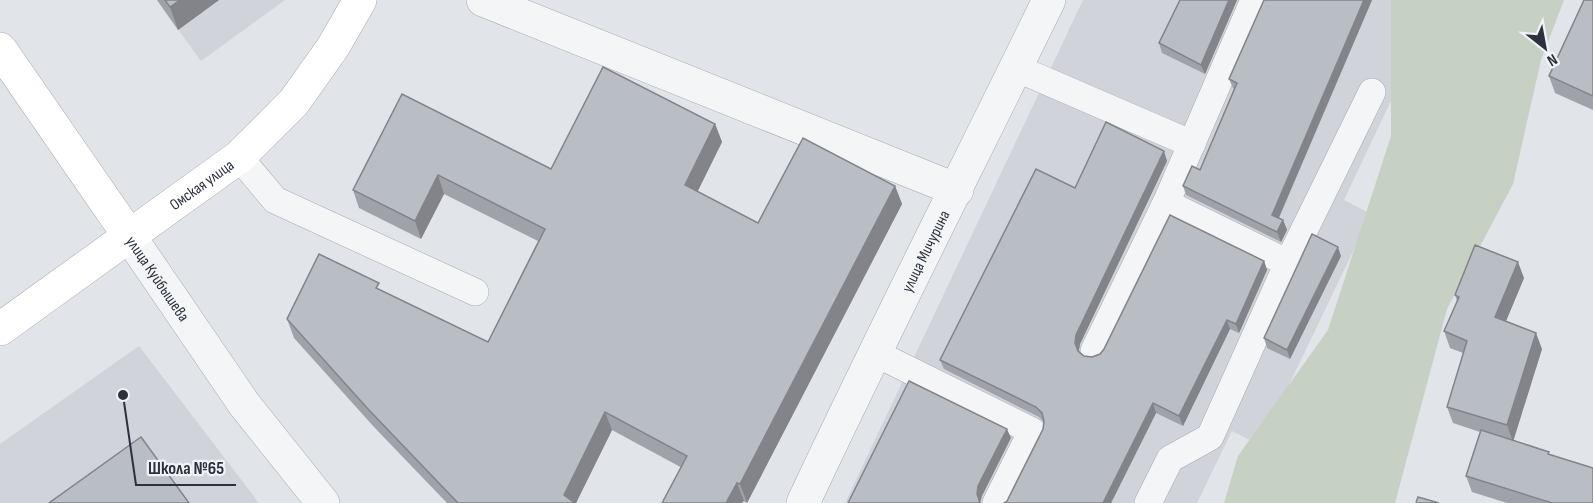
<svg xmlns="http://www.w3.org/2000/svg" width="1593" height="503" viewBox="0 0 1593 503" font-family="'Sofia Sans Condensed',sans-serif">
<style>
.built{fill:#d0d3da}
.green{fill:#c6d1c3}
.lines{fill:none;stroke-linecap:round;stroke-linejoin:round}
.lane-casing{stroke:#a7abb2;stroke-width:28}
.street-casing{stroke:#a7abb2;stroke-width:34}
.secondary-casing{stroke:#a7abb2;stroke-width:34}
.lane{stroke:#f3f5f7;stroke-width:27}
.street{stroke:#f3f5f7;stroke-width:33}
.secondary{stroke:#fff;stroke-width:33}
.wall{fill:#9fa3a9}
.shaded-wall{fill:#828489}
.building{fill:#b9bdc4;stroke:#828489;stroke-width:1.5}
.labels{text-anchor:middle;stroke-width:4.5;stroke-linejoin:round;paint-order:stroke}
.street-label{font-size:16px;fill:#2b313e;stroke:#f1f3f6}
.leader{fill:none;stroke:#2b313e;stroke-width:2}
.callout-dot{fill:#2b313e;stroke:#f1f3f6;stroke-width:2}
.callout-label{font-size:18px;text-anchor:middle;font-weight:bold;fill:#2b313e;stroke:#f1f3f6;stroke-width:4.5;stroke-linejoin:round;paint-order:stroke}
</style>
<rect width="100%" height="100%" fill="#e1e4e8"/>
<g class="built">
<polygon points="157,0 285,0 201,61"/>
<polygon points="1083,0 1393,0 1415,50 1344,200 1371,214 1260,445 1232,431 1197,503 845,503"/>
<polygon points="139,346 259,503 0,503 0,444"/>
</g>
<polygon class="green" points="1391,0 1564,0 1541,60 1513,184 1447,309 1395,503 1224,503 1238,456 1328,330 1391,136"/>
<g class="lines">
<defs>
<g id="lane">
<polyline points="1016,68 1192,144"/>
<polyline points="239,157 275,200 475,292"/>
<polyline points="1166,203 1288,263"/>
<polyline points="1094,351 1166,203 1254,0"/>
<polyline points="873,352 1032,431 996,503"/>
<polyline points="1148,503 1170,459 1210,437 1288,263 1372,92"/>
</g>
<g id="street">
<polyline points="483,0 957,190"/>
<path id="s1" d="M130 237 244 404 323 503"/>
<path id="s2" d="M803 503C882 334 967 168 1049 0"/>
</g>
<g id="secondary">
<polyline points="0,49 130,237"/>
<path id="s3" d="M0 329 239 157 294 102 333 47 360 0"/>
</g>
</defs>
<use href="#lane" class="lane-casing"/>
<use href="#street" class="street-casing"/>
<use href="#secondary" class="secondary-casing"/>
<use href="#lane" class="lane"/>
<use href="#street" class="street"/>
<use href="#secondary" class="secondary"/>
</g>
<g class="wall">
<polygon points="157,0 219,0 178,30"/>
<polygon points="1180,0 1237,0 1205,74 1162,53 1159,43"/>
<polygon points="1264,0 1372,0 1279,218 1283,220 1287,230 1281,242 1186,195 1183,186 1200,170 1234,89 1233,88 1229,79"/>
<polygon points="1593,0 1593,110 1555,93 1549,76"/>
<polygon points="402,94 551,169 715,124 722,142 697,191 758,223 895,186 902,204 747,503 612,430 576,503 447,503 374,427 294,338 287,319 381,290 488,342 538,241 444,194 421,239 359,208 353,190"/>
<polygon points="1167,161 1080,344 1079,351 1084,356 1092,357 1100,354 1264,261 1267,270 1239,333 1230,329 1183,426 1156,413 1111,503 1004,503 1007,501 1043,429 1044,422 1039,417 944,369 940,360 1075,188"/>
<polygon points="1341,256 1290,359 1267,348 1264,338"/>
<polygon points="1524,278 1506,321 1542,349 1513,440 1550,455 1593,503 1507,503 1472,492 1466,476 1480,432 1453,423 1447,407 1463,353 1450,348 1444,331 1457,301 1455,295"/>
</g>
<g class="shaded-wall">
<polygon points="180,0 219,0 178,30 170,7"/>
<polygon points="1229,0 1237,0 1205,74 1201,65"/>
<polygon points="1364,0 1372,0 1276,224 1272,215"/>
<polygon points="715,124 722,142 692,203 685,185"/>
<polygon points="1164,151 1167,161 1080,344 1078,353 1075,343 1076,335"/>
<polygon points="438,175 444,194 421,239 415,221"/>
<polygon points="895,186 902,204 747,503 740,484"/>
<polygon points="1283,220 1287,230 1281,242 1277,232"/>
<polygon points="1338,247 1341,256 1290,359 1287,350"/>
<polygon points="1264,261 1267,270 1239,333 1236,324"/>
<polygon points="1518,262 1524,278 1501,333 1495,317"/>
<polygon points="1227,320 1230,329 1183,426 1179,416"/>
<polygon points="1536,333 1542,349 1513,442 1507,425"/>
<polygon points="1153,403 1156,413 1111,503 1103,503"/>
<polygon points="605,412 612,430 576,503 567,503 564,495"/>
<polygon points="1007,429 1011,438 982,496 980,503 977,494 978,486"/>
<polygon points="737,483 744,501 742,503 726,503"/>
</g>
<g class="building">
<polygon points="165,0 180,0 170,7"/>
<polygon points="1180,0 1229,0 1201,65 1159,43"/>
<polygon points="1264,0 1364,0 1272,215 1283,220 1277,232 1183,186 1192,166 1200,170 1237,83 1229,79"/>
<polygon points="1584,0 1593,0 1593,96 1549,76"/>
<polygon points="603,67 715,124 685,185 758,223 803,138 895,186 740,484 737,483 726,503 662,503 687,456 605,412 564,495 575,503 458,503 368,409 287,319 319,254 379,283 376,288 488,342 545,229 438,175 415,221 353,190 402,94 551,169"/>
<polygon points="1106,122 1164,151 1076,335 1075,343 1078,351 1084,356 1092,357 1100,354 1104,349 1170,215 1264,261 1236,324 1227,320 1179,416 1153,403 1103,503 1004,503 1007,501 1043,429 1044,421 1042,413 1036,407 940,360 1036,169 1075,188"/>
<polygon points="1312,234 1338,247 1287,350 1264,338"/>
<polygon points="1475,245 1518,262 1495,317 1536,333 1507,425 1447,407 1467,341 1444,331 1459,297 1455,295"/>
<polygon points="909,381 1007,429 978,486 977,494 980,503 848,503"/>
<polygon points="1481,430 1549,452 1548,454 1593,468 1593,503 1552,503 1466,476"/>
<polygon points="141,437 189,503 49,503"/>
<polygon points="1418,497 1439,503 1416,503"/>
</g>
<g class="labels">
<g class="street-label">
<text dy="6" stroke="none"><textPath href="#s3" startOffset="248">Омская улица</textPath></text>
<text dy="6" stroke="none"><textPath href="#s2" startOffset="280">улица Мичурина</textPath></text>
<text dy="6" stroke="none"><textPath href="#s1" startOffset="50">улица Куйбышева</textPath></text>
</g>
</g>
<path class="leader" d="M123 395L136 485H236"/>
<circle class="callout-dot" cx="123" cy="395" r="6"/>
<g class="callout-label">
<text x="186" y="474">Школа №65</text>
</g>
<g transform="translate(1545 48) rotate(149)" stroke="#f1f3f6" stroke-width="4.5" paint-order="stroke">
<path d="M0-4.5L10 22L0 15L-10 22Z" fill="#2b313e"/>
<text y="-9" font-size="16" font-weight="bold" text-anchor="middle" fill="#2b313e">N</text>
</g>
</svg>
